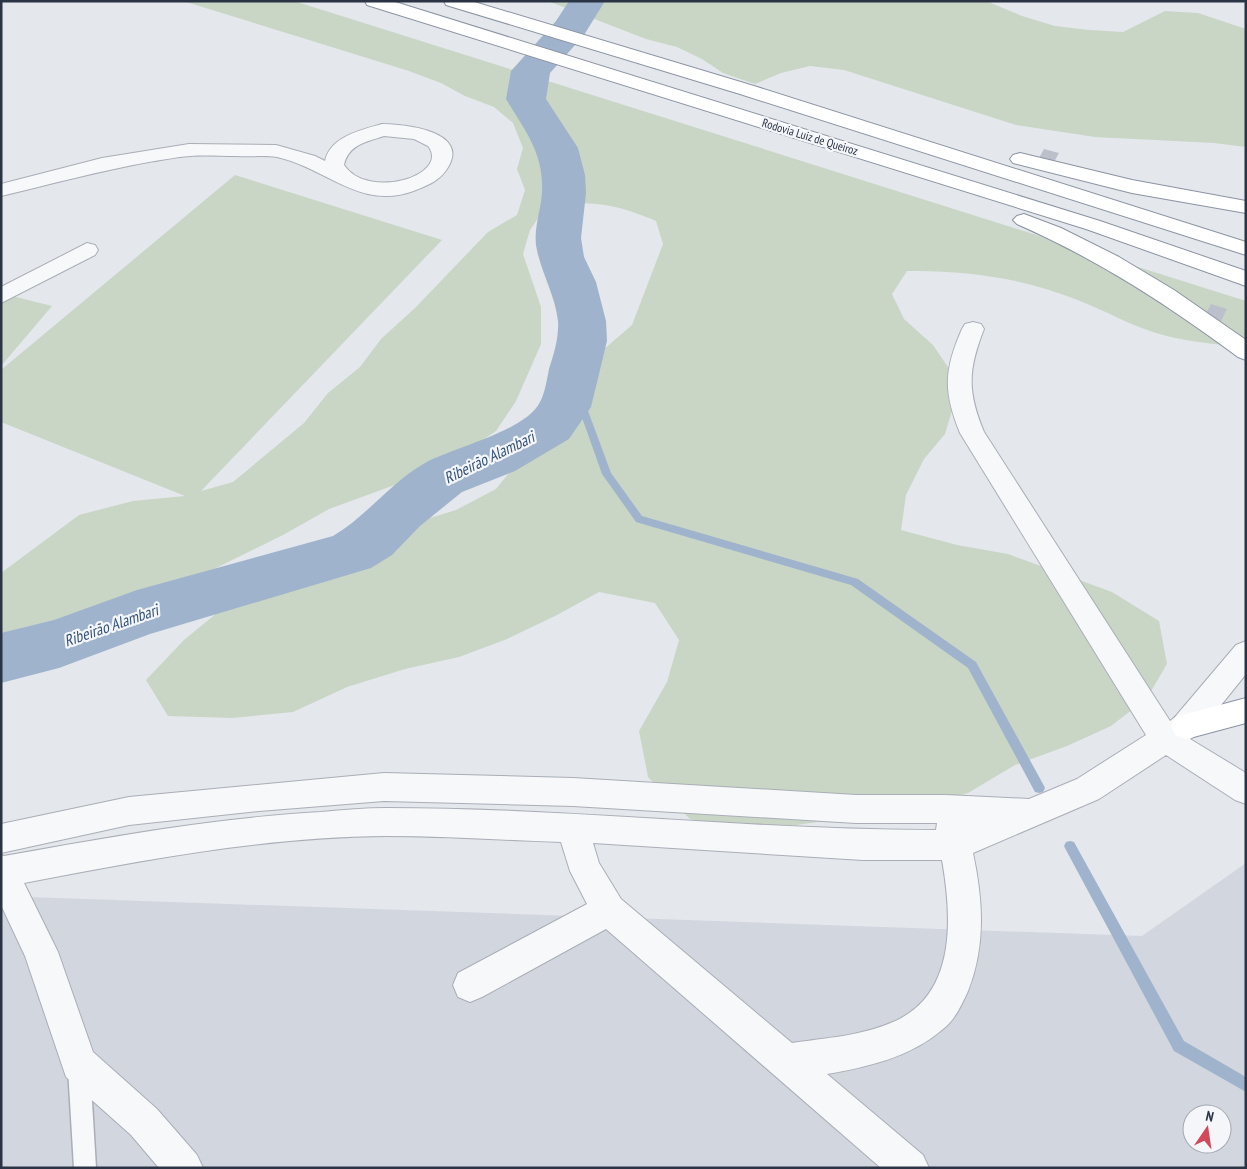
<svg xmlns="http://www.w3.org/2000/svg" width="1247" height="1169" viewBox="0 0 1247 1169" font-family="'PT Sans Narrow',sans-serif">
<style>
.built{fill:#d2d6de;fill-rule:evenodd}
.green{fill:#c9d6c5}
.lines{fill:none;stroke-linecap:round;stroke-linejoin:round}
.stream{fill:#9fb4cc;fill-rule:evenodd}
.river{fill:#9fb4cc;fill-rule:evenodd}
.building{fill:#bbc0ca}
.lane-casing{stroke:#a9aeb7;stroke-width:3}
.street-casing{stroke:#a9aeb7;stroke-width:2}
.highway-casing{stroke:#8b94a3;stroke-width:2}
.lane{fill:#f7f8fa;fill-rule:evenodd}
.street{fill:#f7f8fa;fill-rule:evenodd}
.highway{fill:#fff;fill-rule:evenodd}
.labels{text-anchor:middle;stroke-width:4.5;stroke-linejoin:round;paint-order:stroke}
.far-street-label{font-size:12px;fill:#2b3445;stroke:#f4f6f9}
.water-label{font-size:16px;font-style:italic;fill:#34527a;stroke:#f4f6f9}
</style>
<rect width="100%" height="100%" fill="#e4e7ec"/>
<path class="built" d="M1246 863V1168H1V896L1142 936ZM1192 1114H1222V1144H1192Z"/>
<g class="green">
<path d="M183 1H294L1246 301V348C1219 344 1189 342 1163 335 1132 327 1105 310 1075 299 1022 278 964 270 907 271L892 294 904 319 933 345 952 373 954 404 945 434 924 459 906 495 901 530 957 545 1008 554 1112 592 1159 621 1167 664 1147 698 1111 726 1067 746 1015 765 968 793 914 808 749 832 690 819 648 777 639 731 667 682 679 640 655 603 599 592 557 615 507 639 459 657 405 669 347 687 293 712 232 718 168 716 146 680 184 640 223 608 266 579 314 562 358 540 456 510 496 489 546 427 581 369 632 325 663 244 656 221C613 203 594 201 547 205L530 230 523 254 541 307V344L516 401 496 431 461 455 422 475 329 509 283 535 145 603 90 626 1 646V573L79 515 133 501 185 496 1 422V370L235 175 442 240 201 491 233 482 304 423 328 393 360 367 381 339 415 308 488 232 517 215 525 190 517 169 523 148 513 123 494 107 465 96 441 83 409 71Z"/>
<polygon points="548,1 986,1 1022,16 1055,26 1089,30 1123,32 1165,11 1198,13 1246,29 1246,147 1214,143 1095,137 1016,125 844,70 810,66 781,73 755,84 723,73 702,59 677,47 646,39"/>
<polygon points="12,296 52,306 1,366 1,302"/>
</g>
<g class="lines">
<g class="stream">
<polygon points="573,378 577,381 611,473 642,516 858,579 976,662 1043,784 1045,788 1043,792 1039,793 1035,792 968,668 851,585 636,522 602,474 569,381"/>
<polygon points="1070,841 1074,842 1184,1041 1246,1077 1246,1092 1174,1051 1066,850 1064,846 1066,842"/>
</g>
<path class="river" d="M569 1H605L584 35 550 73 546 99 578 148 585 175 586 193 581 238 584 257 596 282 606 321 607 341 591 407 569 439 515 471 462 492 420 526 392 555 371 568 150 634 59 668 1 683V633L54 620 137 590 333 536C367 516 390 483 425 463 452 448 526 431 540 402 545 393 547 379 549 369 554 353 559 338 558 321 555 294 540 271 536 245 534 227 541 210 542 192 544 153 525 131 506 99L511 71 556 21Z"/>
</g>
<g class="building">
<polygon points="1044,149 1059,153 1054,162 1039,158"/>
<polygon points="1211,304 1227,309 1221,321 1205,315"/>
</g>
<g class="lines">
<defs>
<polygon id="lane" points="79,1057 87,1060 90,1068 96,1168 74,1168 68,1068 71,1060"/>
<g id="street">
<path d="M382 124C404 124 472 131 447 169 439 181 428 185 416 190 361 212 327 168 277 157 264 155 249 157 236 156 220 156 205 155 190 156 176 157 162 160 149 162 99 171 51 184 1 196V184L102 158 189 144 276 145 315 156 325 161C330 137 360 130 382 124ZM384 136 414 139 428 146C451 175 368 201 344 165 348 145 366 142 384 136Z"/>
<polygon points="87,243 95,245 98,250 95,255 1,303 1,287"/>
<path d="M973 322 981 324 984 329C968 370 967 391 984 432L1170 721 1175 717 1236 645 1246 641V674L1197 735 1190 739 1246 773V804L1235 800 1166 755 1099 799 973 853C983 900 986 945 968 991 962 1004 955 1020 943 1029 911 1057 868 1067 827 1074L923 1155 929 1168H881L606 929 482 997 470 1002 458 997 453 985 458 973 587 904 570 871 561 842C502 840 444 836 386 836 264 837 143 860 24 883L58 952 93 1052 157 1109 197 1155 203 1168H159L131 1135 66 1077 25 956 1 905V855L4 856C110 837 214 818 321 812 343 810 365 808 386 808 570 808 753 830 936 830L937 823H856L573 806 384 801 259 811 129 825 1 853V824L129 797 384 773 573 778 856 795H946L1029 799 1077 779 1146 735 960 433C943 391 944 370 962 329L965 324ZM593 843 863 860H942C952 917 957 995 893 1022 861 1036 825 1038 792 1043L621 899 599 863Z"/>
</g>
<g id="highway">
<polygon points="365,1 392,1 1100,221 1246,271 1246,286 1086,229 367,5"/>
<polygon points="444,1 471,1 754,86 1246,242 1246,255 740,94 446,5"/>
<polygon points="1020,153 1132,180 1246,201 1246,213 1132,193 1013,163 1010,159 1013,155"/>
<path d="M1024 214 1061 228 1119 257 1174 290 1246 340V360L1238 357C1168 305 1097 259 1017 224L1013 220 1017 216Z"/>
<polygon points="1246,698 1246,723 1186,739 1175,735 1171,726 1175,717"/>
</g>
</defs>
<use href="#lane" class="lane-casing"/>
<use href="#street" class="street-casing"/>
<use href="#highway" class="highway-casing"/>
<use href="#lane" class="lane"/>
<use href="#street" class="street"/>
<use href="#highway" class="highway"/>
</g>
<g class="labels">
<g class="far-street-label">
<text transform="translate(810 137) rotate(17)" y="4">Rodovia Luiz de Queiroz</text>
</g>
<g class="water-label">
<text transform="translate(489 457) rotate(-26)" y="6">Ribeirão Alambari</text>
<text transform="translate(111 625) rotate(-19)" y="6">Ribeirão Alambari</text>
</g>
</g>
<rect width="1247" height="1169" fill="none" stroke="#2b3445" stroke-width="5"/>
<g transform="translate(1207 1129) rotate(13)"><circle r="24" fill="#f4f6f9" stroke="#a4a8b1"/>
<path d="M0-4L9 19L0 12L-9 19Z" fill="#d1495b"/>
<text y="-8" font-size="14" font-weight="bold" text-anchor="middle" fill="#2b3445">N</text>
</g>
</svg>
